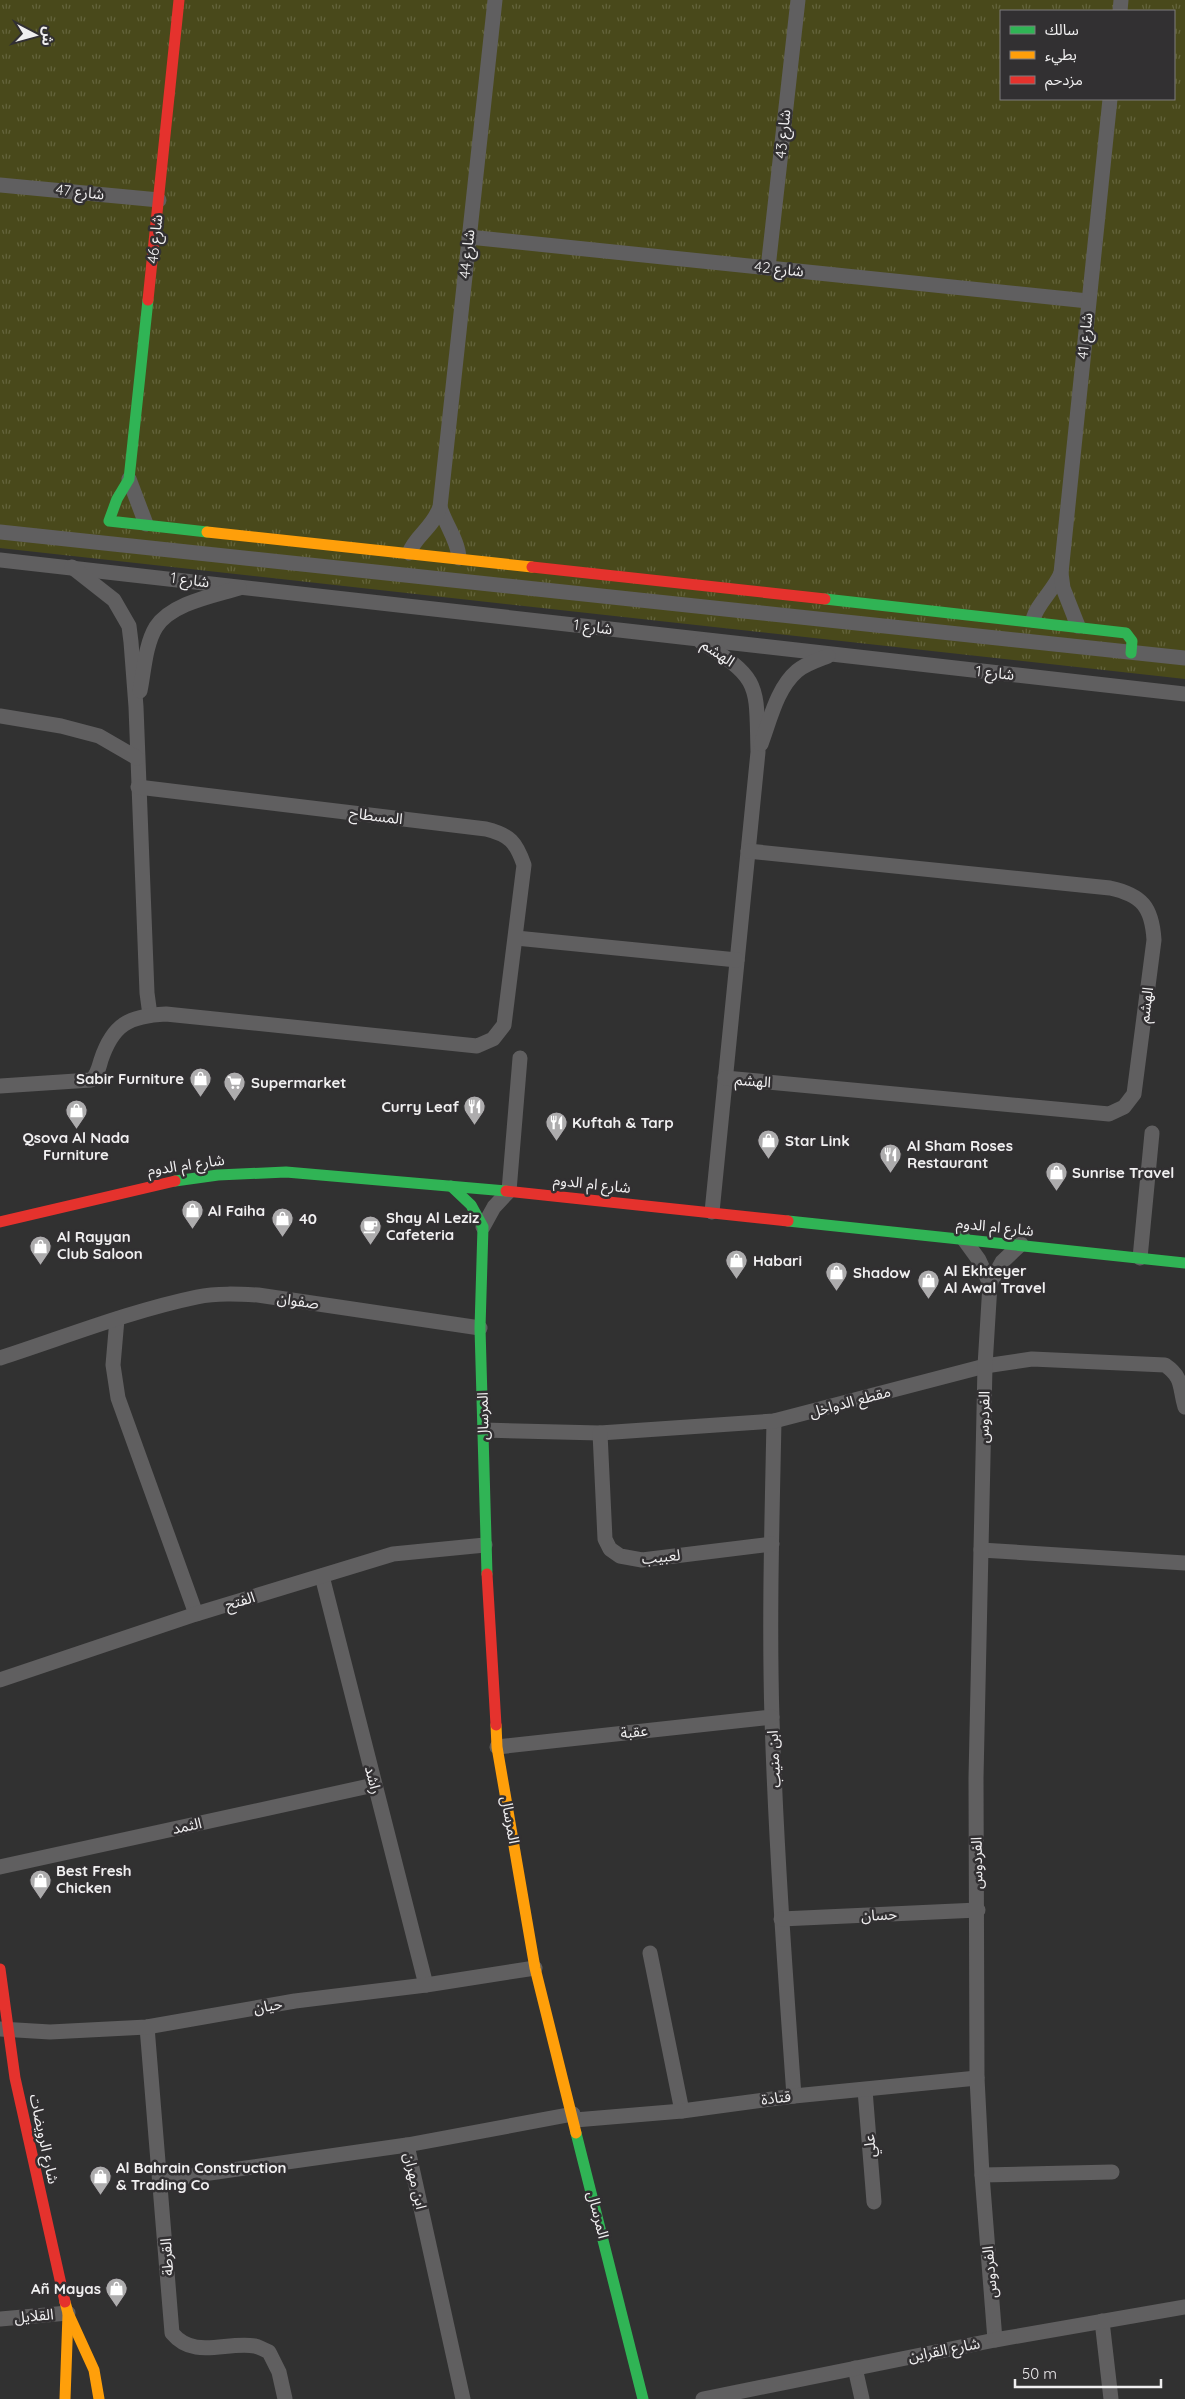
<svg xmlns="http://www.w3.org/2000/svg" width="1185" height="2399" viewBox="0 0 1185 2399" font-family="Quicksand,'Noto Sans Arabic',sans-serif">
<style>
.grass{fill:url(#grass-tufts);fill-rule:evenodd}
.lines{fill:none;stroke-linecap:round;stroke-linejoin:round}
.street{stroke:#605f60;stroke-width:15}
.fast{stroke:#30b455;stroke-width:11}
.slow{stroke:#ff9f0a;stroke-width:11}
.jam{stroke:#e5322d;stroke-width:11}
.labels{text-anchor:middle;stroke-width:5;stroke-linejoin:round;paint-order:stroke}
.street-label{font-size:15px;fill:#f0eff0;stroke:#323032}
.poi-label{font-size:15px;font-weight:bold;fill:#f0eff0;stroke:#323032;text-anchor:start}
</style>
<defs>
<pattern id="grass-tufts" width="24" height="20" patternUnits="userSpaceOnUse" patternTransform="scale(1.25)"><rect width="24" height="20" fill="#49491b"/><path d="M3 7l-1-3M5 7V3M7 7l1-3M15 17l-1-3M17 17v-4M19 17l1-3" fill="none" stroke="#64643c"/></pattern>
</defs>
<rect width="100%" height="100%" fill="#313131"/>
<path class="grass" d="M0 0H1185V679L0 548ZM1001 11H1174V99H1001Z"/>
<g class="lines">
<g class="street">
<polyline points="1120,11 1121,0"/>
<polyline points="0,185 159,200"/>
<polyline points="469,237 1088,301"/>
<polyline points="768,268 798,0"/>
<polyline points="129,479 146,524"/>
<path d="M440 507C445 524 458 540 459 558"/>
<polyline points="0,532 1185,658"/>
<path d="M409 553C416 535 432 529 440 507L495 0"/>
<polyline points="0,560 1185,694"/>
<polyline points="72,567 114,600 129,626 131,642 136,707 147,993 150,1015"/>
<path d="M1033 620C1036 605 1054 590 1061 573"/>
<polyline points="1078,626 1063,588 1061,573 1110,99"/>
<path d="M701 642C762 679 756 685 758 752L712 1212"/>
<path d="M140 691C144 672 145 645 156 627 172 603 213 596 239 588"/>
<polyline points="0,716 61,726 99,736 137,758"/>
<path d="M761 744C770 720 777 688 797 671 805 664 818 660 828 656"/>
<polyline points="516,938 737,960"/>
<path d="M725 1078 1109 1114 1124 1107 1134 1094 1154 940C1152 907 1142 895 1110 888L748 851"/>
<path d="M0 1086 91 1080C97 1076 99 1067 101 1060 113 1024 129 1016 166 1014L477 1046 493 1039 504 1025 524 865C516 842 510 835 486 829L138 787"/>
<polyline points="483,1227 494,1207 509,1191 520,1058"/>
<polyline points="963,1238 979,1260 990,1284"/>
<polyline points="1140,1258 1152,1133"/>
<polyline points="117,1319 113,1365 118,1398 196,1614"/>
<path d="M0 1358C65 1337 130 1311 197 1297 217 1293 238 1294 258 1295L480 1328"/>
<path d="M774 1421C772 1520 769 1620 772 1719 776 1845 785 1970 794 2096"/>
<path d="M483 1430 600 1433 774 1421 985 1366 1032 1359 1165 1365C1184 1378 1179 1388 1185 1407"/>
<polyline points="600,1433 605,1539 610,1549 620,1556 642,1560 772,1544"/>
<polyline points="981,1550 1185,1563"/>
<polyline points="322,1576 426,1985"/>
<polyline points="0,1680 196,1614 393,1554 485,1545"/>
<polyline points="497,1747 772,1717"/>
<polyline points="0,1867 374,1785"/>
<polyline points="781,1919 978,1910"/>
<polyline points="650,1953 682,2111"/>
<path d="M147 2027 172 2333C194 2360 226 2341 255 2346 259 2347 265 2350 269 2352L279 2372 285 2399"/>
<polyline points="0,2029 50,2032 147,2027 295,2001 426,1985 535,1968"/>
<polyline points="865,2090 874,2202"/>
<polyline points="575,2120 682,2111 794,2096 977,2078"/>
<polyline points="407,2145 463,2399"/>
<polyline points="982,2175 1112,2172"/>
<polyline points="161,2180 407,2145 573,2114"/>
<polyline points="0,2319 68,2313"/>
<polyline points="1102,2321 1111,2399"/>
<polyline points="995,2340 982,2175 977,2078 976,1778 985,1366 990,1284 1002,1262 1021,1244"/>
<polyline points="855,2368 862,2399"/>
<polyline points="703,2399 995,2340 1185,2307"/>
</g>
<g class="fast">
<polyline points="148,300 129,479 117,499 109,521 207,532"/>
<polyline points="825,599 1126,633 1132,641 1131,653"/>
<polyline points="175,1181 218,1175 286,1172 506,1191"/>
<polyline points="451,1186 471,1205 483,1227 480,1328 487,1574"/>
<polyline points="788,1221 1185,1263"/>
<polyline points="576,2133 643,2399"/>
</g>
<g class="slow">
<polyline points="207,532 532,567"/>
<polyline points="496,1725 497,1747 535,1968 576,2133"/>
<polyline points="65,2302 68,2313 94,2370 99,2399"/>
<polyline points="65,2399 68,2314"/>
</g>
<g class="jam">
<polyline points="148,300 179,0"/>
<polyline points="532,567 825,599"/>
<polyline points="506,1191 788,1221"/>
<polyline points="0,1222 175,1181"/>
<polyline points="487,1574 496,1725"/>
<polyline points="0,1969 15,2078 65,2302"/>
</g>
</g>
<defs>
<symbol id="shop-pin" viewBox="-11 -11 22 30"><path d="M0 17L-7.5 6A9.5 9.5 0 1 1 7.5 6Z" fill="#adacad" stroke="#323032"/><path d="M-5-2.5h2.3a2.7 3.5 0 0 1 5.4 0H5L5.5 6h-11ZM-1.5-2.5h3a1.5 2.3 0 0 0-3 0Z" fill="#fff"/></symbol>
<symbol id="supermarket-pin" viewBox="-11 -11 22 30"><path d="M0 17L-7.5 6A9.5 9.5 0 1 1 7.5 6Z" fill="#adacad" stroke="#323032"/><path d="M-6-5.5h2.5l.6 2H6L4.5 2H-2.5L-4.4-4H-6ZM-1.5 3.2a1.3 1.3 0 1 0 .1 0ZM3 3.2a1.3 1.3 0 1 0 .1 0Z" fill="#fff"/></symbol>
<symbol id="restaurant-pin" viewBox="-11 -11 22 30"><path d="M0 17L-7.5 6A9.5 9.5 0 1 1 7.5 6Z" fill="#adacad" stroke="#323032"/><path d="M-5-6h1v4h1v-4h1v4h1v-4h1v5L-1.5 .5V6h-2V.5L-5-1ZM5-6V6H3V1.5H1.5Q1.5-4 5-6Z" fill="#fff"/></symbol>
<symbol id="cafe-pin" viewBox="-11 -11 22 30"><path d="M0 17L-7.5 6A9.5 9.5 0 1 1 7.5 6Z" fill="#adacad" stroke="#323032"/><path d="M-5.5-4.5H6V0H3Q3 3.5 0 3.5H-2.5Q-5.5 3.5-5.5 0ZM3-3.2v2h1.7v-2ZM-6 4.5H4V6H-6Z" fill="#fff"/></symbol>
</defs>
<g fill-rule="evenodd">
<use href="#shop-pin" x="188" y="1066" width="25" height="34"/>
<use href="#supermarket-pin" x="222" y="1070" width="25" height="34"/>
<use href="#restaurant-pin" x="462" y="1094" width="25" height="34"/>
<use href="#shop-pin" x="64" y="1098" width="25" height="34"/>
<use href="#restaurant-pin" x="544" y="1110" width="25" height="34"/>
<use href="#shop-pin" x="756" y="1128" width="25" height="34"/>
<use href="#restaurant-pin" x="878" y="1142" width="25" height="34"/>
<use href="#shop-pin" x="1044" y="1160" width="25" height="34"/>
<use href="#shop-pin" x="180" y="1198" width="25" height="34"/>
<use href="#shop-pin" x="270" y="1206" width="25" height="34"/>
<use href="#cafe-pin" x="358" y="1214" width="25" height="34"/>
<use href="#shop-pin" x="28" y="1234" width="25" height="34"/>
<use href="#shop-pin" x="724" y="1248" width="25" height="34"/>
<use href="#shop-pin" x="824" y="1260" width="25" height="34"/>
<use href="#shop-pin" x="916" y="1268" width="25" height="34"/>
<use href="#shop-pin" x="28" y="1868" width="25" height="34"/>
<use href="#shop-pin" x="88" y="2164" width="25" height="34"/>
<use href="#shop-pin" x="104" y="2276" width="25" height="34"/>
</g>
<g class="labels">
<g class="street-label">
<text transform="translate(783 134) rotate(-84)" y="5">شارع 43</text>
<text transform="translate(80 192) rotate(6)" y="5">شارع 47</text>
<text transform="translate(155 239) rotate(-84)" y="5">شارع 46</text>
<text transform="translate(467 254) rotate(-84)" y="5">شارع 44</text>
<text transform="translate(779 269) rotate(6)" y="5">شارع 42</text>
<text transform="translate(1085 336) rotate(-84)" y="5">شارع 41</text>
<text transform="translate(190 580) rotate(7)" y="5">شارع 1</text>
<text transform="translate(593 627) rotate(7)" y="5">شارع 1</text>
<text transform="translate(718 653) rotate(34)" y="5">الهشم</text>
<text transform="translate(995 673) rotate(6)" y="5">شارع 1</text>
<text transform="translate(376 816) rotate(7)" y="5">المسطاح</text>
<text transform="translate(1146 1005) rotate(-83)" y="5">الهشم</text>
<text transform="translate(753 1081) rotate(5)" y="5">الهشم</text>
<text transform="translate(186 1165) rotate(-8)" y="5">شارع ام الدوم</text>
<text transform="translate(592 1184) rotate(6)" y="5">شارع ام الدوم</text>
<text transform="translate(995 1227) rotate(6)" y="5">شارع ام الدوم</text>
<text transform="translate(298 1301) rotate(8)" y="5">صفوان</text>
<text transform="translate(850 1402) rotate(-15)" y="5">مقطع الدواخل</text>
<text transform="translate(483 1416) rotate(-91)" y="5">المرسال</text>
<text transform="translate(984 1417) rotate(-89)" y="5">الفردوس</text>
<text transform="translate(661 1557) rotate(-6)" y="5">لعبيب</text>
<text transform="translate(240 1601) rotate(-17)" y="5">الفتح</text>
<text transform="translate(634 1732) rotate(-6)" y="5">عقبة</text>
<text transform="translate(774 1759) rotate(-93)" y="5">ابن منيب</text>
<text transform="translate(373 1780) rotate(76)" y="5">راشد</text>
<text transform="translate(510 1820) rotate(80)" y="5">المرسال</text>
<text transform="translate(187 1826) rotate(-12)" y="5">الثمد</text>
<text transform="translate(977 1863) rotate(-91)" y="5">الفردوس</text>
<text transform="translate(879 1915) rotate(-3)" y="5">حسان</text>
<text transform="translate(268 2006) rotate(-10)" y="5">حيان</text>
<text transform="translate(776 2098) rotate(-7)" y="5">قتادة</text>
<text transform="translate(44 2139) rotate(78)" y="5">شارع الرويضات</text>
<text transform="translate(870 2146) rotate(-95)" y="5">علي</text>
<text transform="translate(415 2181) rotate(77)" y="5">ابن مهران</text>
<text transform="translate(598 2215) rotate(76)" y="5">المرسال</text>
<text transform="translate(167 2257) rotate(-94)" y="5">القرطة</text>
<text transform="translate(990 2272) rotate(-95)" y="5">الفردوس</text>
<text transform="translate(34 2316) rotate(-5)" y="5">القلايل</text>
<text transform="translate(944 2350) rotate(-11)" y="5">شارع القراين</text>
</g>
<g class="poi-label">
<text x="184" y="1084" text-anchor="end">Sabir Furniture</text>
<text x="251" y="1088">Supermarket</text>
<text x="459" y="1112" text-anchor="end">Curry Leaf</text>
<text x="572" y="1128">Kuftah &amp; Tarp</text>
<text x="76" y="1143" text-anchor="middle">Qsova Al Nada<tspan x="76" dy="17">Furniture</tspan></text>
<text x="785" y="1146">Star Link</text>
<text x="907" y="1151">Al Sham Roses<tspan x="907" dy="17">Restaurant</tspan></text>
<text x="1072" y="1178">Sunrise Travel</text>
<text x="208" y="1216">Al Faiha</text>
<text x="386" y="1223">Shay Al Leziz<tspan x="386" dy="17">Cafeteria</tspan></text>
<text x="299" y="1224">40</text>
<text x="57" y="1242">Al Rayyan<tspan x="57" dy="17">Club Saloon</tspan></text>
<text x="753" y="1266">Habari</text>
<text x="944" y="1276">Al Ekhteyer<tspan x="944" dy="17">Al Awal Travel</tspan></text>
<text x="853" y="1278">Shadow</text>
<text x="56" y="1876">Best Fresh<tspan x="56" dy="17">Chicken</tspan></text>
<text x="116" y="2173">Al Bahrain Construction<tspan x="116" dy="17">&amp; Trading Co</tspan></text>
<text x="101" y="2294" text-anchor="end">Añ Mayas</text>
</g>
</g>
<rect x="1000" y="10" width="175" height="90" fill="#323032" stroke="#7e7c7e"/>
<rect x="1010" y="26" width="25" height="8" fill="#30b455" stroke="#7e7c7e"/>
<text x="1045" y="35" font-size="15" fill="#f0eff0">سالك</text>
<rect x="1010" y="51" width="25" height="8" fill="#ff9f0a" stroke="#7e7c7e"/>
<text x="1045" y="60" font-size="15" fill="#f0eff0">بطيء</text>
<rect x="1010" y="76" width="25" height="8" fill="#e5322d" stroke="#7e7c7e"/>
<text x="1045" y="85" font-size="15" fill="#f0eff0">مزدحم</text>
<g transform="translate(35 35) rotate(96)" stroke="#323032" stroke-width="4" paint-order="stroke">
<path d="M0-4L9 19L0 12L-9 19Z" fill="#f0eff0"/>
<text y="-8" font-size="14" font-weight="bold" text-anchor="middle" fill="#f0eff0">ش</text>
</g>
<path d="M1015 2379v8h146v-8" fill="none" stroke="#f0eff0" stroke-width="2.5"/>
<text x="1022" y="2379" font-size="15" fill="#f0eff0" stroke="#323032" stroke-width="4" paint-order="stroke">50 m</text>
</svg>
